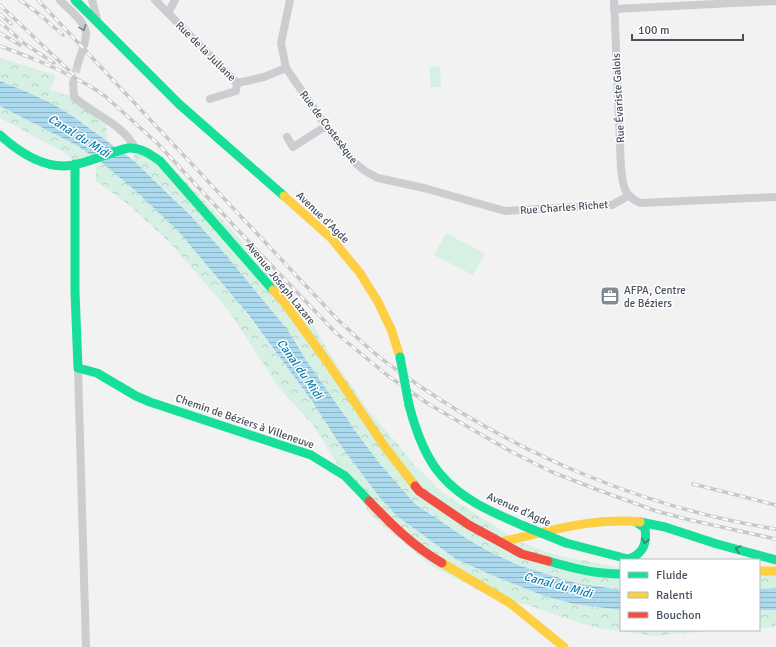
<svg xmlns="http://www.w3.org/2000/svg" width="776" height="647" viewBox="0 0 776 647" font-family="Signika,sans-serif">
<style>
.green{fill:#d6f1e3}
.forest{fill:url(#forest-crowns)}
.water{fill:url(#water-rules)}
.lines{fill:none;stroke-linecap:round;stroke-linejoin:round}
.street-tunnel{stroke:#d0d2d5;stroke-width:8;stroke-dasharray:8 4;stroke-linecap:butt}
.street{stroke:#cccdd0;stroke-width:8}
.fast{stroke:#16e098;stroke-width:9}
.slow{stroke:#ffcf43;stroke-width:9}
.jam{stroke:#f24e42;stroke-width:9}
.rail-casing{stroke:#c7c8ca;stroke-width:3.5}
.rail{stroke:#fff;stroke-width:2;stroke-dasharray:6;stroke-linecap:butt}
.fast-bridge{stroke:#16e098;stroke-width:9}
.oneway{stroke:#767d87}
.oneway2{stroke:#397d70}
.labels{text-anchor:middle;stroke-width:3;stroke-linejoin:round;paint-order:stroke}
.street-label{font-size:11px;fill:#48525f;stroke:#fff}
.poi-label{font-size:11px;fill:#48525f;stroke:#fff;text-anchor:start}
.water-label{font-size:12px;font-style:italic;fill:#0b7eaf;stroke:#fff}
</style>
<defs>
<pattern id="forest-crowns" width="20" height="18" patternUnits="userSpaceOnUse"><rect width="20" height="18" fill="#d6f1e3"/><path d="M2 6a3 3 0 1 1 6 0M12 15a3 3 0 1 1 6 0" fill="none" stroke="#b9d1c5"/></pattern>
<pattern id="water-rules" width="6" height="5" patternUnits="userSpaceOnUse"><rect width="6" height="5" fill="#abdaee"/><path d="M0 2.5h6" fill="none" stroke="#8db3c4"/></pattern>
</defs>
<rect width="100%" height="100%" fill="#f2f2f2"/>
<g class="green">
<polygon points="440,66 441,87 430,87 430,67"/>
<polygon points="446,233 485,254 473,275 434,255"/>
</g>
<g class="forest">
<path d="M0 58 56 75 50 90 74 97 105 119 108 141C97 133 86 125 75 117 52 102 26 91 0 81Z"/>
<polygon points="0,106 78,146 91,155 75,164 67,154 0,118"/>
<polygon points="145,152 180,175 286,288 311,320 329,353 371,414 396,442 415,466 443,493 520,542 552,554 621,568 621,590 578,583 519,565 492,553 467,539 415,504 380,464 356,432 306,360 287,329 219,247 170,194 133,160 135,153"/>
<polygon points="103,163 136,191 179,232 228,289 312,401 339,443 380,498 397,516 456,559 489,574 544,596 574,604 621,610 621,630 719,630 655,636 604,629 583,624 538,609 529,605 491,597 432,566 372,516 346,478 313,425 279,388 229,311 171,244 130,206 96,181 96,166"/>
<polygon points="759,571 776,571 776,588 759,589"/>
<polygon points="759,610 776,610 776,627 759,628"/>
</g>
<g class="water">
<polygon points="0,81 27,92 53,104 74,117 133,160 189,214 219,247 287,329 306,360 356,432 380,464 415,504 467,539 492,553 518,565 576,583 621,590 621,610 574,604 544,596 489,574 456,559 397,516 380,498 339,443 312,401 248,314 179,232 136,191 101,162 78,146 0,106"/>
<polygon points="776,588 776,610 759,610 759,589"/>
</g>
<g class="lines">
<polyline class="street-tunnel" points="73,84 78,63"/>
<g class="street">
<path d="M60 0C68 9 87 22 86 35 85 45 81 54 78 63"/>
<polyline points="92,0 97,19"/>
<polyline points="155,0 237,83 264,77 286,68"/>
<polyline points="290,0 281,43 286,68 326,126 354,162 365,171 378,178 424,188 505,211 612,205 628,196"/>
<path d="M614 0 621 168C623 185 623 195 640 203L776 197"/>
<polyline points="614,9 776,1"/>
<polyline points="168,13 175,0"/>
<path d="M73 84 74 97C94 115 123 124 135 148"/>
<polyline points="210,99 236,91 237,83"/>
<polyline points="287,137 293,147 326,126"/>
<polyline points="78,368 86,647"/>
</g>
<g class="fast">
<polyline points="75,0 179,104 284,196"/>
<path d="M0 135C21 154 49 172 78 164 95 160 111 152 128 148 140 147 150 154 160 161L273 290"/>
<polyline points="75,164 75,292 78,368 97,373 136,396 150,402 311,455 345,476 369,501"/>
<path d="M409 405C415 428 425 457 441 475 462 500 494 513 524 526"/>
<polyline points="640,522 665,527 717,544 776,560"/>
<polyline points="566,543 632,560"/>
<path d="M629 559C644 553 647 543 645 528L636 522"/>
<path d="M548 561C572 568 595 574 621 574"/>
</g>
<g class="slow">
<polyline points="284,196 331,238 360,273 378,302 391,329 400,357"/>
<polyline points="273,290 284,302 328,363 385,447 415,486"/>
<path d="M501 542C546 532 593 517 640 522"/>
<polyline points="442,563 510,603 564,647"/>
<polyline points="759,571 776,571"/>
</g>
<g class="jam">
<polyline points="415,486 419,491 469,525 522,554 548,561"/>
<path d="M369 501C391 524 414 547 442 563"/>
</g>
<defs>
<g id="rail">
<polyline points="20,0 39,14 63,35"/>
<path d="M38 0 338 320C354 334 369 350 386 362 396 370 408 377 418 385 524 457 649 509 776 529"/>
<polyline points="0,5 74,75"/>
<polyline points="0,14 11,24"/>
<polyline points="0,22 25,44 54,63"/>
<polyline points="0,33 20,45"/>
<polyline points="0,46 34,59 57,69 90,86 105,96 157,143 250,243 336,333 387,375 427,403 475,431 512,452 552,472 598,490 656,511 690,520 776,539"/>
<polyline points="693,484 776,505"/>
</g>
</defs>
<use href="#rail" class="rail-casing"/>
<use href="#rail" class="rail"/>
<g class="fast-bridge">
<polyline points="400,357 409,405"/>
<polyline points="524,526 566,543"/>
</g>
</g>
<defs><path id="oneway-chevron" d="M-2-3.5L2.5 0L-2 3.5" fill="none" stroke-width="1.6" stroke-linecap="round" stroke-linejoin="round"/></defs>
<use class="oneway" href="#oneway-chevron" transform="translate(83 28) rotate(69)"/>
<g class="oneway2">
<use href="#oneway-chevron" transform="translate(645 541) rotate(99)"/>
<use href="#oneway-chevron" transform="translate(738 549) rotate(-165)"/>
</g>
<defs>
<symbol id="office-square" viewBox="-11 -11 22 22"><rect x="-9" y="-9" width="18" height="18" rx="4" fill="#848a92" stroke="#fff"/><path d="M-6-3h4V-5.5h4V-3h4V5H-6ZM-1-4.5V-3h2v-1.5ZM-6 0V1H6V0Z" fill="#fff"/></symbol>
</defs>
<g fill-rule="evenodd">
<use href="#office-square" x="599" y="285" width="22" height="22"/>
</g>
<g class="labels">
<g class="street-label">
<text transform="translate(206 51) rotate(45)" y="4">Rue de la Juliane</text>
<text transform="translate(618 98) rotate(-93)" y="4">Rue Évariste Galois</text>
<text transform="translate(329 127) rotate(53)" y="4">Rue de Costesèque</text>
<text transform="translate(564 207) rotate(-4)" y="4">Rue Charles Richet</text>
<text transform="translate(323 217) rotate(44)" y="4">Avenue d'Agde</text>
<text transform="translate(281 283) rotate(51)" y="4">Avenue Joseph Lazare</text>
<text transform="translate(245 421) rotate(19)" y="4">Chemin de Béziers à Villeneuve</text>
<text transform="translate(519 509) rotate(24)" y="4">Avenue d'Agde</text>
</g>
<g class="poi-label">
<text x="624" y="294">AFPA, Centre<tspan x="624" dy="13">de Béziers</tspan></text>
</g>
<g class="water-label">
<text transform="translate(79 136) rotate(32)" y="4">Canal du Midi</text>
<text transform="translate(300 369) rotate(55)" y="4">Canal du Midi</text>
<text transform="translate(558 585) rotate(15)" y="4">Canal du Midi</text>
</g>
</g>
<rect x="620" y="559" width="140" height="72" fill="#ffffff" stroke="#b6babf"/>
<rect x="628" y="572" width="20" height="6" fill="#16e098" stroke="#b6babf"/>
<text x="656" y="579" font-size="12" fill="#48525f">Fluide</text>
<rect x="628" y="592" width="20" height="6" fill="#ffcf43" stroke="#b6babf"/>
<text x="656" y="599" font-size="12" fill="#48525f">Ralenti</text>
<rect x="628" y="612" width="20" height="6" fill="#f24e42" stroke="#b6babf"/>
<text x="656" y="619" font-size="12" fill="#48525f">Bouchon</text>
<path d="M632 34v6h111v-6" fill="none" stroke="#48525f" stroke-width="2"/>
<text x="638" y="34" font-size="12" fill="#48525f" stroke="#ffffff" stroke-width="3" paint-order="stroke">100 m</text>
</svg>
